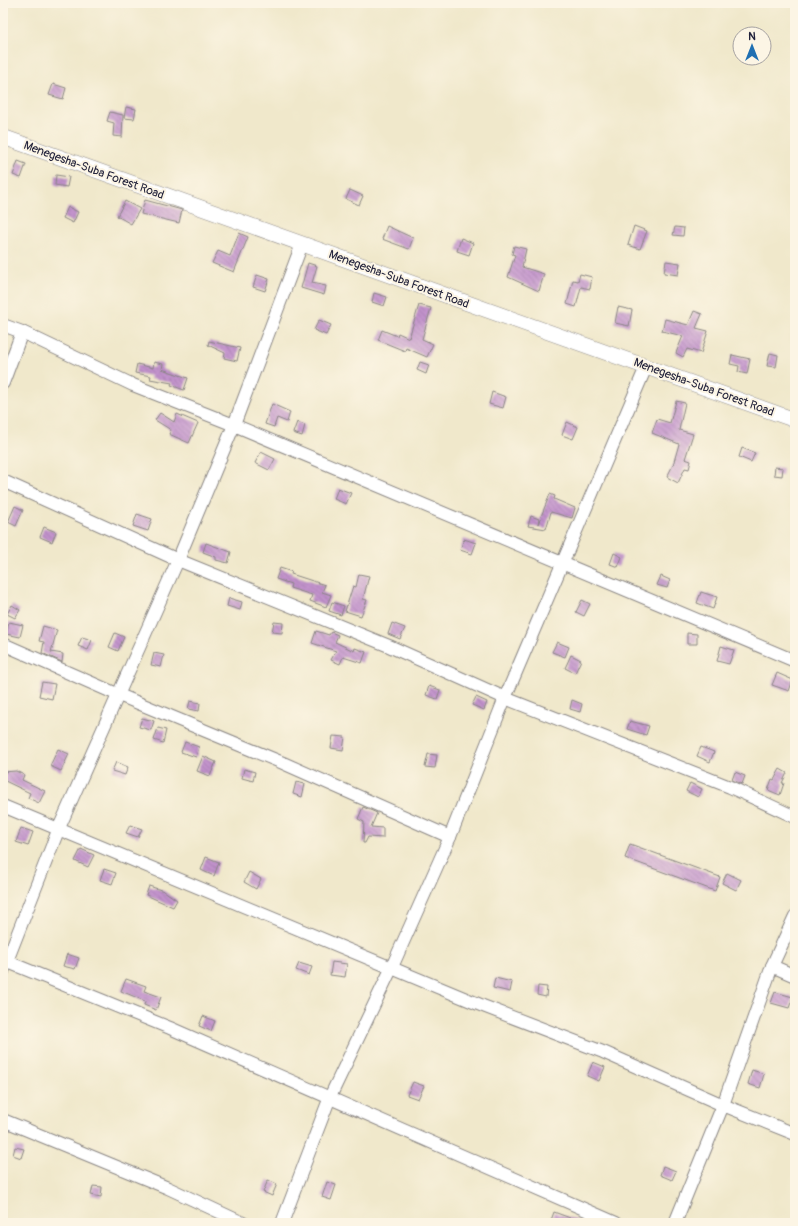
<svg xmlns="http://www.w3.org/2000/svg" width="798" height="1226" viewBox="0 0 798 1226" font-family="Pangolin,sans-serif">
<style>
.building{fill:url(#building-back-hatch)}
.lines{fill:none;stroke-linecap:round;stroke-linejoin:round}
.minor-casing{stroke:#898583;stroke-width:14}
.tertiary-casing{stroke:#898583;stroke-width:16}
.minor{stroke:#fff;stroke-width:12}
.tertiary{stroke:#fff;stroke-width:15}
.labels{text-anchor:middle;stroke-width:4;stroke-linejoin:round;paint-order:stroke}
.street-label{font-size:12px;fill:#22223b;stroke:#fcf5e5}
</style>
<defs>
<pattern id="building-back-hatch" width="6" height="6" patternUnits="userSpaceOnUse"><rect width="6" height="6" fill="#c293cc"/><path d="M-1 5l2 2M0 0l6 6M5-1l2 2" fill="none" stroke="#9d78a7"/></pattern>
</defs>
<rect width="100%" height="100%" fill="#fcf5e5"/>
<filter id="ink" filterUnits="userSpaceOnUse"><feTurbulence type="fractalNoise" baseFrequency=".025" numOctaves="2"/><feDisplacementMap in="SourceGraphic" scale="8" xChannelSelector="R" yChannelSelector="G"/><feConvolveMatrix kernelMatrix="1 2 1 2 8 2 1 2 1" color-interpolation-filters="sRGB"/></filter>
<filter id="wash" filterUnits="userSpaceOnUse"><feTurbulence type="fractalNoise" baseFrequency=".012" numOctaves="4" result="noise"/><feDisplacementMap in="SourceGraphic" scale="16" xChannelSelector="R" yChannelSelector="G"/><feGaussianBlur stdDeviation="0.9" result="paint"/><feColorMatrix in="noise" values="0 0 0 0 0 0 0 0 0 0 0 0 0 0 0 0 0 1.4 0 .05"/><feComposite in="paint" operator="in"/></filter>
<g filter="url(#wash)">
<rect width="100%" height="100%" fill="#f0e8cb"/>
<g id="blocks">
<g class="building">
<polygon points="53,84 66,88 63,99 49,95"/>
<polygon points="126,107 136,109 134,119 124,118"/>
<polygon points="110,112 123,115 122,137 113,136 114,123 107,121"/>
<polygon points="18,161 26,164 21,178 13,175"/>
<polygon points="56,175 69,177 67,187 55,185"/>
<polygon points="350,190 363,196 359,205 346,199"/>
<polygon points="145,200 182,210 179,223 141,214"/>
<polygon points="125,201 140,209 131,224 117,216"/>
<polygon points="68,207 78,212 73,223 63,218"/>
<polygon points="387,226 413,238 409,249 382,239"/>
<polygon points="634,226 647,231 640,249 628,245"/>
<polygon points="675,227 684,228 683,236 673,235"/>
<polygon points="239,233 248,237 234,272 212,263 218,251 230,256"/>
<polygon points="461,238 473,243 469,255 457,251"/>
<polygon points="514,246 526,249 522,267 544,274 539,291 508,277 515,255 512,254"/>
<polygon points="666,261 680,263 678,275 664,273"/>
<polygon points="308,263 317,266 312,283 326,286 324,295 301,288"/>
<polygon points="580,274 592,277 590,289 581,287 576,307 567,304 573,280 578,281"/>
<polygon points="257,275 269,279 265,291 253,287"/>
<polygon points="374,293 387,297 384,306 372,302"/>
<polygon points="419,305 431,308 422,339 433,344 427,357 406,348 405,351 378,340 382,330 397,336 398,333 409,338"/>
<polygon points="618,307 632,310 629,326 615,323"/>
<polygon points="694,311 702,314 696,328 708,331 701,353 687,349 683,357 676,353 683,336 662,331 665,319 688,325"/>
<polygon points="319,320 331,325 326,335 314,330"/>
<polygon points="209,341 240,348 237,361 224,358 225,353 208,345"/>
<polygon points="770,353 778,355 776,367 767,366"/>
<polygon points="732,355 750,359 747,374 738,372 739,366 730,364"/>
<polygon points="154,362 163,364 162,369 188,378 184,390 171,385 172,383 150,379 151,376 135,373 137,364 153,368"/>
<polygon points="420,362 429,365 426,374 417,370"/>
<polygon points="492,392 506,397 503,408 489,404"/>
<polygon points="676,401 685,403 679,430 693,434 685,459 691,461 689,469 685,468 678,483 667,477 673,465 679,444 652,433 657,419 670,423"/>
<polygon points="272,404 290,412 287,422 277,418 274,427 265,424"/>
<polygon points="160,413 174,422 177,414 198,423 189,443 169,434 171,430 155,420"/>
<polygon points="297,422 305,425 302,436 293,433"/>
<polygon points="567,422 578,427 573,439 562,435"/>
<polygon points="742,448 755,453 751,462 739,457"/>
<polygon points="261,452 275,459 269,470 255,463"/>
<polygon points="775,467 783,468 782,476 774,475"/>
<polygon points="338,488 351,493 346,504 334,499"/>
<polygon points="550,494 555,496 554,499 575,508 572,518 551,512 546,529 528,526 531,516 539,519 538,524"/>
<polygon points="15,506 23,510 16,526 8,522"/>
<polygon points="137,514 152,519 148,531 133,526"/>
<polygon points="44,527 56,532 52,542 40,537"/>
<polygon points="464,539 476,543 472,554 460,550"/>
<polygon points="206,543 231,552 228,563 216,560 216,557 203,552"/>
<polygon points="614,553 622,557 618,567 610,564"/>
<polygon points="280,568 292,572 291,574 325,585 322,592 331,595 326,607 310,601 312,595 290,588 291,584 276,579"/>
<polygon points="359,574 369,576 363,599 367,600 361,616 345,611 353,586 356,587"/>
<polygon points="661,576 670,580 667,588 657,585"/>
<polygon points="701,592 717,597 713,609 697,603"/>
<polygon points="229,598 242,602 240,610 227,606"/>
<polygon points="582,600 590,604 584,616 576,612"/>
<polygon points="332,602 344,606 341,615 329,611"/>
<polygon points="12,605 20,610 15,618 7,614"/>
<polygon points="9,622 23,625 20,637 6,634"/>
<polygon points="274,622 283,623 282,633 272,632"/>
<polygon points="392,623 405,628 400,639 388,634"/>
<polygon points="43,626 57,630 51,652 63,654 62,662 42,653 44,642 39,641"/>
<polygon points="316,631 329,635 331,632 338,635 335,642 354,651 355,648 366,652 362,663 343,657 340,664 331,660 336,651 312,643"/>
<polygon points="115,633 124,637 118,651 109,647"/>
<polygon points="687,633 697,634 697,644 687,644"/>
<polygon points="82,637 92,640 88,650 78,646"/>
<polygon points="557,642 569,647 565,657 552,652"/>
<polygon points="721,646 734,650 729,664 717,661"/>
<polygon points="154,653 164,655 161,667 151,665"/>
<polygon points="571,655 581,660 575,673 565,668"/>
<polygon points="777,673 793,680 789,691 772,685"/>
<polygon points="42,682 55,684 52,699 39,696"/>
<polygon points="429,686 440,690 437,699 426,695"/>
<polygon points="476,697 487,702 484,710 472,705"/>
<polygon points="572,700 582,704 580,712 570,709"/>
<polygon points="190,701 200,703 199,711 188,709"/>
<polygon points="142,718 154,721 151,730 139,727"/>
<polygon points="630,721 649,726 646,735 627,729"/>
<polygon points="158,728 166,730 163,743 154,740"/>
<polygon points="333,736 345,737 343,750 331,748"/>
<polygon points="185,742 199,747 196,757 181,752"/>
<polygon points="701,747 714,752 710,762 697,756"/>
<polygon points="58,749 69,754 61,771 50,766"/>
<polygon points="428,754 437,755 435,768 425,767"/>
<polygon points="203,756 216,762 210,776 197,771"/>
<polygon points="116,762 128,767 125,775 112,771"/>
<polygon points="244,769 255,772 253,781 242,778"/>
<polygon points="780,769 787,773 782,783 784,783 780,795 768,790 772,779 774,780"/>
<polygon points="16,771 24,775 22,780 45,791 39,803 28,798 30,793 3,780 3,772"/>
<polygon points="735,772 745,776 742,784 732,780"/>
<polygon points="296,782 305,784 302,797 293,794"/>
<polygon points="690,783 702,789 698,797 686,791"/>
<polygon points="363,807 377,813 371,827 383,828 383,838 368,837 365,843 363,843 364,822 358,819"/>
<polygon points="130,825 142,829 138,837 126,833"/>
<polygon points="21,828 33,832 28,846 16,842"/>
<polygon points="630,844 720,877 715,891 625,858"/>
<polygon points="81,849 94,855 88,867 75,861"/>
<polygon points="206,857 219,862 214,876 201,870"/>
<polygon points="104,869 116,873 112,884 100,880"/>
<polygon points="249,872 261,879 256,889 244,882"/>
<polygon points="727,873 741,880 736,890 722,883"/>
<polygon points="149,886 164,891 177,900 173,907 146,895"/>
<polygon points="67,954 79,958 75,969 63,966"/>
<polygon points="332,962 347,964 345,977 330,975"/>
<polygon points="299,963 312,967 309,975 296,970"/>
<polygon points="495,978 512,982 510,992 493,988"/>
<polygon points="126,979 146,986 144,991 161,997 156,1010 144,1005 145,1001 121,991"/>
<polygon points="538,986 547,987 546,997 537,995"/>
<polygon points="775,992 793,997 789,1008 771,1003"/>
<polygon points="203,1016 215,1021 211,1031 199,1026"/>
<polygon points="593,1062 605,1067 599,1081 587,1076"/>
<polygon points="752,1070 764,1074 760,1088 748,1084"/>
<polygon points="413,1082 424,1086 418,1099 407,1095"/>
<polygon points="15,1147 24,1149 21,1158 13,1155"/>
<polygon points="663,1166 676,1171 672,1180 660,1175"/>
<polygon points="268,1180 277,1184 272,1196 263,1192"/>
<polygon points="327,1182 336,1185 331,1200 322,1197"/>
<polygon points="93,1186 102,1187 101,1197 91,1195"/>
<polygon points="554,1212 581,1222 581,1223 550,1223"/>
</g>
</g>
</g>
<g filter="url(#ink)">
<use href="#blocks" fill-opacity="0" stroke="#898583" stroke-width="1"/>
<g class="lines">
<defs>
<g id="minor">
<polyline points="3,325 22,332 133,385 234,425 795,661"/>
<polyline points="3,383 22,332"/>
<polyline points="3,481 178,560 389,646 505,698 730,787 795,817"/>
<polyline points="3,644 119,695 283,763 450,837"/>
<polyline points="3,806 483,1006 603,1052 723,1105 795,1134"/>
<polyline points="3,960 170,1028 616,1223"/>
<polyline points="772,966 795,976"/>
<polyline points="3,971 59,828 178,560 234,425 302,244"/>
<polyline points="3,1120 168,1188 243,1223"/>
<polyline points="282,1223 330,1097 392,967 450,837 505,698 646,367"/>
<polyline points="675,1223 723,1105 772,966 795,916"/>
</g>
<polyline id="tertiary" points="3,137 795,420"/>
</defs>
<use href="#minor" class="minor-casing"/>
<use href="#tertiary" class="tertiary-casing"/>
<use href="#minor" class="minor"/>
<use href="#tertiary" class="tertiary"/>
</g>
</g>
<g class="labels">
<g class="street-label">
<text transform="translate(94 170) rotate(20)" y="4">Menegesha-Suba Forest Road</text>
<text transform="translate(399 279) rotate(20)" y="4">Menegesha-Suba Forest Road</text>
<text transform="translate(704 387) rotate(20)" y="4">Menegesha-Suba Forest Road</text>
</g>
</g>
<rect width="798" height="1226" fill="none" stroke="#fcf5e5" stroke-width="16"/>
<g transform="translate(752 46)"><circle r="19" fill="#fcf5e5" stroke="#a5a1a1"/>
<path d="M0-3L7 15L0 10L-7 15Z" fill="#1f6fb2"/>
<text y="-6" font-size="11" font-weight="bold" text-anchor="middle" fill="#22223b">N</text>
</g>
</svg>
